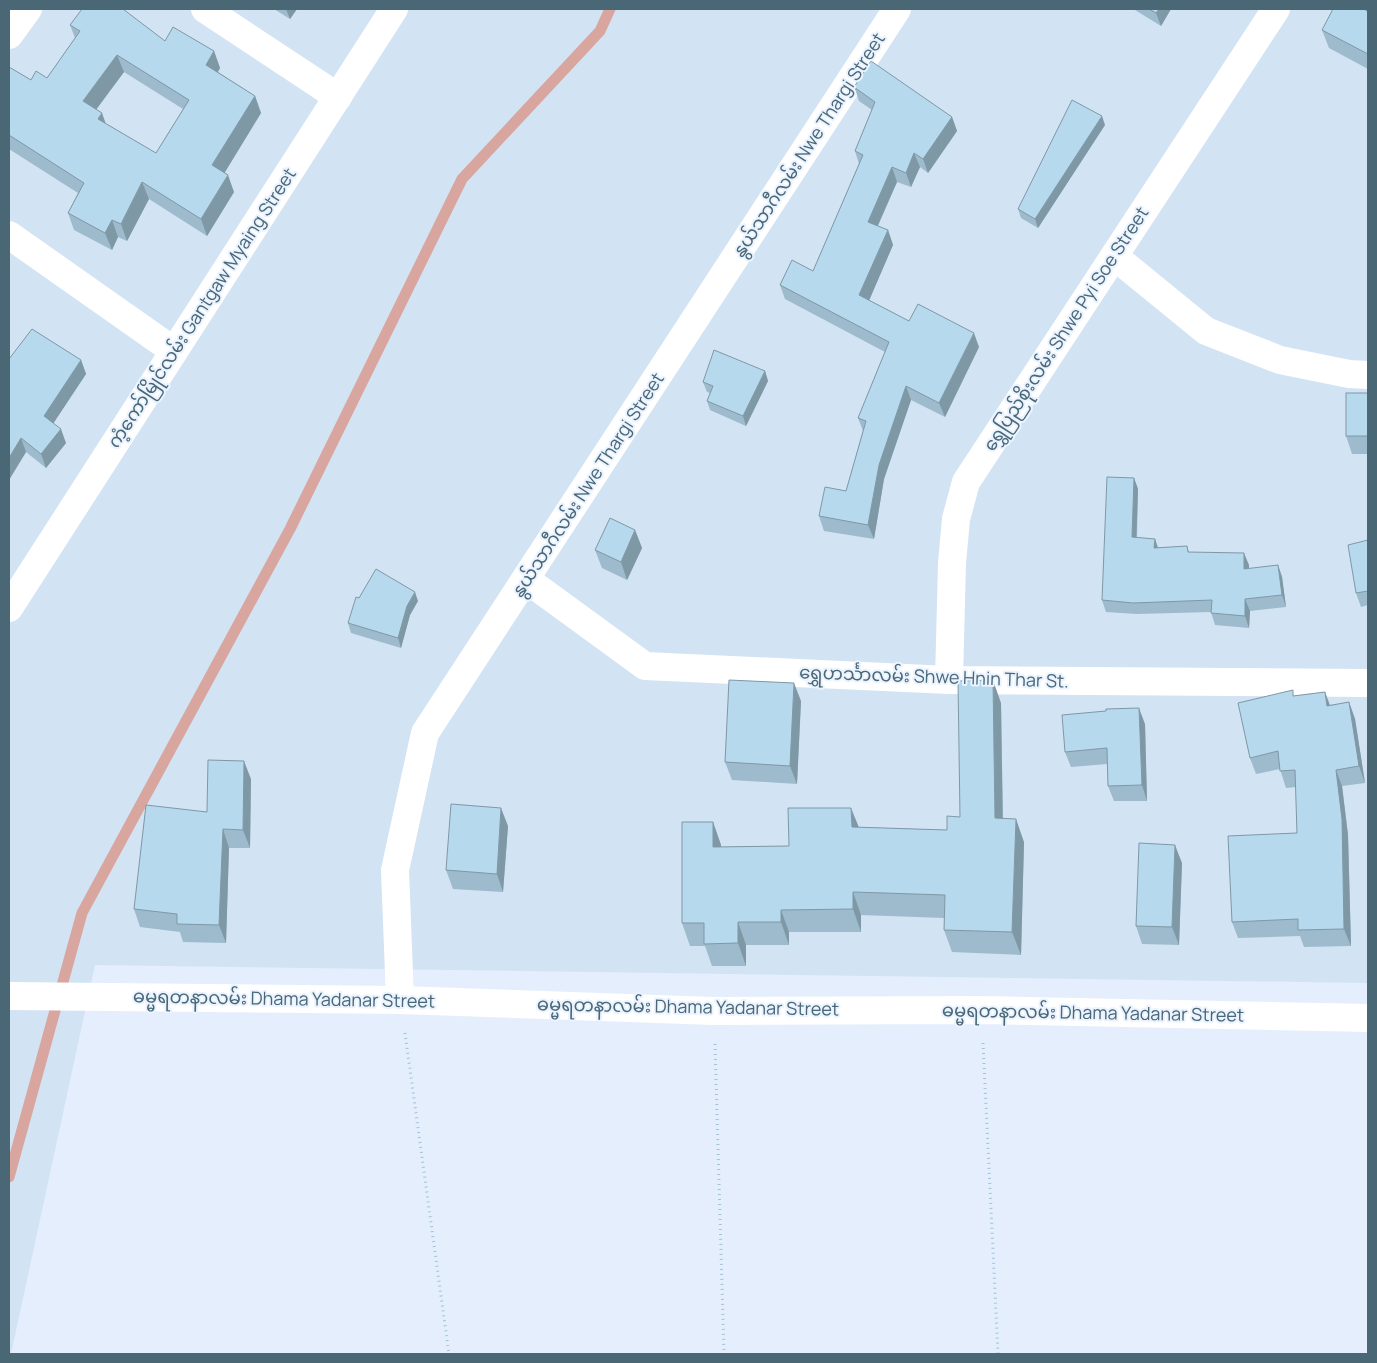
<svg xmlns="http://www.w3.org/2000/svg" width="1377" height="1363" viewBox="0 0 1377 1363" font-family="Manrope,'Noto Sans Myanmar',sans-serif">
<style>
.residential{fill:#d2e3f4}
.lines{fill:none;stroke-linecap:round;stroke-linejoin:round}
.stream{stroke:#d8a59f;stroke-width:11}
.path{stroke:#9fc3d7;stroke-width:3;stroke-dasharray:1 4;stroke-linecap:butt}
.minor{stroke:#fff;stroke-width:28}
.wall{fill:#9dbbcc;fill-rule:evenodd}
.shaded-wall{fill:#7f98a6}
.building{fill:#b6d9ed;stroke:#7f98a6;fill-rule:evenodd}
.labels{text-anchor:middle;stroke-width:4;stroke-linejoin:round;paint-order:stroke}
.street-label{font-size:18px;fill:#496775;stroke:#eaf3ff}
</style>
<rect width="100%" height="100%" fill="#e4eefc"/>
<polygon class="residential" points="9,9 1368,9 1368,983 95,965 11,1354 9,1354"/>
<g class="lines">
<polyline class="stream" points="9,1177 82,913 290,529 462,179 600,31 610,9"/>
<g class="path">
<polyline points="405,1033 449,1354"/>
<polyline points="983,1043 998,1354"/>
<polyline points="715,1044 724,1354"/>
</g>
<g class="minor">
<polyline points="205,9 338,97"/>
<polyline points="9,35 28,9"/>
<polyline points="9,235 174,351"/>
<polyline points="1114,256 1206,331 1280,360 1349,374 1368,375"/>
<polyline points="527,580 645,666 949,680 1368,683"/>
<polyline points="9,608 394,9"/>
<polyline points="949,680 952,563 956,519 966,482 1276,9"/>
<polyline points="9,996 400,1000 714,1011 981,1010 1368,1018"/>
<polyline points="400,1000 395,870 425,733 897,9"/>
</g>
</g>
<g class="wall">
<polygon points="274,9 297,9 290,19"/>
<polygon points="1134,9 1171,9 1161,26 1135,10"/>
<polygon points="1368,11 1368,69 1329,48 1322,30"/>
<path d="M70 25 165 41 214 51 220 68 218 72 255 96 261 113 224 173 234 192 207 236 149 199 127 241 118 237 112 250 74 230 68 213 78 193 9 149V67L31 80 47 78 75 38ZM124 72 183 109 156 153 106 124 96 109Z"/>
<polygon points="854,87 952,117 957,131 928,173 920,167 911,187 897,182 878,226 888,230 893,245 869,300 909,321 979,347 945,417 911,400 884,479 874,539 824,531 819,516 846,491 863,431 858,418 885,352 785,299 780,285 813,271 859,164 855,151 872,110 859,101"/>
<polygon points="1105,125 1038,228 1021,218 1018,209"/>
<polygon points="9,359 81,360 86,374 53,423 66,443 46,468 26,452 9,480"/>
<polygon points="765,371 768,381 746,426 710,410 707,401 710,393 707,392 703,382"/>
<polygon points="1368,393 1368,454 1352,454 1346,436"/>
<polygon points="1134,478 1138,489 1137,538 1155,539 1158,548 1187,546 1189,552 1249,565 1249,569 1278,565 1282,577 1286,607 1250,611 1249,628 1215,625 1211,612 1137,614 1106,612 1102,600"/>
<polygon points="635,530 642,548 627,580 602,568 595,550"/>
<polygon points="1368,540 1368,605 1361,607 1356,593"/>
<polygon points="359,598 418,601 410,615 401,648 351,633 348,623"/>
<polygon points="1325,692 1330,705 1349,702 1355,719 1365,783 1342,786 1348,835 1351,946 1304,947 1300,936 1238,938 1232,922 1297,833 1296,787 1286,788 1280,769 1256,774 1250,758 1295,696"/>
<polygon points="801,701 797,784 732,780 725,762"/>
<polygon points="1001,703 1003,818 1024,842 1021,955 952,952 944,930 944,918 861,915 861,932 789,932 789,945 746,945 746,966 712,966 705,946 690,946 682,923 713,822 721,845 721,847 789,846 858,827 947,830 960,817"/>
<polygon points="1145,724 1147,801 1114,801 1108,786 1107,764 1071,767 1065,752"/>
<polygon points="251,779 250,848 229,848 226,943 183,942 180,932 140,927 134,909"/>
<polygon points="508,826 503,892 453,889 446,870"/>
<polygon points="1182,863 1179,945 1142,944 1136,926"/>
</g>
<g class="shaded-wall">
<polygon points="286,9 297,9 290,19"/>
<polygon points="1159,9 1171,9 1161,26 1156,13"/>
<polygon points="214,51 220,68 212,82 206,65"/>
<polygon points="117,55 124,72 90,118 83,101"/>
<polygon points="255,96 261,113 219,182 212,165"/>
<polygon points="102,113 108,130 98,119"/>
<polygon points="1102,116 1105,125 1038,228 1035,219"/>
<polygon points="952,117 957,131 928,173 923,159"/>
<polygon points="914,153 920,167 911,187 906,173"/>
<polygon points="892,167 897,182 873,236 868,222"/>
<polygon points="228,175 234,192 207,236 201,219"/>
<polygon points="142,182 149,199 127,241 121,224"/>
<polygon points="112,220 118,237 112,250 105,233"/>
<polygon points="888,230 893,245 865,310 859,295"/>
<polygon points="974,333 979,347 945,417 939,403"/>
<polygon points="81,360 86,374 49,430 44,416"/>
<polygon points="765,371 768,381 746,426 743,416"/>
<polygon points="906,386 911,400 884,479 874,539 868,525 879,465"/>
<polygon points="61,429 66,443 46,468 41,454"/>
<polygon points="21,438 26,452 9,480 9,458"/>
<polygon points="1134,478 1138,489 1136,549 1132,537"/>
<polygon points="635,530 642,548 627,580 621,562"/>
<polygon points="1155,539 1159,551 1154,548"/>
<polygon points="1244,553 1249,565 1249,581 1244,569"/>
<polygon points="1278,565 1282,577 1286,607 1282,595"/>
<polygon points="415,592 418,601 410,615 401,648 398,638 407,606"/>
<polygon points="1245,599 1250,611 1249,628 1245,616"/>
<polygon points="993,680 1001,703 1003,841 995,818"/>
<polygon points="794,683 801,701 797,784 790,766"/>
<polygon points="1325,692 1331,709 1327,706"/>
<polygon points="1349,702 1355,719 1365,783 1359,766"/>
<polygon points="1139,708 1145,724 1147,801 1142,785"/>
<polygon points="244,761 251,779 250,848 243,830"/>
<polygon points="1336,770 1342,786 1348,835 1351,946 1344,929"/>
<polygon points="501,808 508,826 503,892 497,874"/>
<polygon points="851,808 860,830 852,827"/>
<polygon points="1016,819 1024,842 1021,955 1012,932"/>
<polygon points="713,822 721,845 721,870 713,847"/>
<polygon points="223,829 229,848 226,943 219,925"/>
<polygon points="1175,845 1182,863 1179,945 1172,927"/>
<polygon points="853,892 861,915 861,932 853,909"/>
<polygon points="781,910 789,932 789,945 781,922"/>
<polygon points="738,922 746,945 746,966 738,943"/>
</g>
<g class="building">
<path d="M82 9H123L165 41 173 27 214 51 206 65 255 96 212 165 228 175 201 219 142 182 121 224 112 220 105 233 68 213 84 183 9 135V67L31 80 36 71 47 78 80 31 70 25ZM117 55 189 100 156 153 98 119 102 113 83 101Z"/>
<polygon points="1149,9 1159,9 1156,13"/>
<polygon points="1333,9 1363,9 1368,11 1368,54 1322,30"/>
<polygon points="871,61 952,117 923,159 914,153 906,173 892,167 868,222 888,230 859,295 909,321 918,304 974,333 939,403 906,386 879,465 868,525 819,516 825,487 846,491 866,421 858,418 889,342 780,285 792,260 813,271 863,155 855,151 875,102 854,87"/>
<polygon points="1072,100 1102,116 1035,219 1018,209"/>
<polygon points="32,329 81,360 44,416 61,429 41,454 21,438 9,458 9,359"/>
<polygon points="714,350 765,371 743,416 707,401 713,386 703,382"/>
<rect x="1346" y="393" width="22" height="43"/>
<polygon points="1107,477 1134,478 1132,537 1155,539 1154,548 1187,546 1188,552 1244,553 1244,569 1278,565 1282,595 1245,599 1245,616 1211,613 1212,600 1133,603 1102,600"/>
<polygon points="610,518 635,530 621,562 595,550"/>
<polygon points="1368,540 1368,591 1356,593 1348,545"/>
<polygon points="376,569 415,592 407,606 398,638 348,623 356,597 359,598"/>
<polygon points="729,680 794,683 790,766 725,762"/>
<polygon points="993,680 995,818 1016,819 1012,932 944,930 945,895 853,892 853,909 781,910 781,922 738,922 738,943 704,944 704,923 682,923 682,822 713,822 713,847 789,846 788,808 851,808 852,827 947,830 947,816 960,817 958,681"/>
<polygon points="1293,690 1293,696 1325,692 1327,706 1349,702 1359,766 1336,770 1342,819 1344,929 1298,930 1298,919 1232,922 1228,836 1297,833 1295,770 1280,771 1278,751 1250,758 1238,703"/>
<polygon points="1139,708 1142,785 1108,786 1107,748 1065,752 1062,715 1106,711 1106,709"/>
<polygon points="208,760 244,761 243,830 223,829 219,925 177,924 177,914 134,909 146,805 207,812"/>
<polygon points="451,804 501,808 497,874 446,870"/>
<polygon points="1139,843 1175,845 1172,927 1136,926"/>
</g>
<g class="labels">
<g class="street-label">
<text transform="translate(809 145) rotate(-57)" y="6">နွယ်သာဂီလမ်း Nwe Thargi Street</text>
<text transform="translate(202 308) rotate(-57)" y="6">ကံ့ကော်မြိုင်လမ်း Gantgaw Myaing Street</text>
<text transform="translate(1066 329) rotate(-57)" y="6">ရွှေပြည်စိုးလမ်း Shwe Pyi Soe Street</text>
<text transform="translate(588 485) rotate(-57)" y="6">နွယ်သာဂီလမ်း Nwe Thargi Street</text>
<text transform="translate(934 677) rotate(2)" y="6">ရွှေဟင်္သာလမ်း Shwe Hnin Thar St.</text>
<text transform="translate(284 999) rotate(1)" y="6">ဓမ္မရတနာလမ်း Dhama Yadanar Street</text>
<text transform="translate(688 1007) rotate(1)" y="6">ဓမ္မရတနာလမ်း Dhama Yadanar Street</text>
<text transform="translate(1093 1013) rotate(1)" y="6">ဓမ္မရတနာလမ်း Dhama Yadanar Street</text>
</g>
</g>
<rect width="1377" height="1363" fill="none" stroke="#496775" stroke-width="20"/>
</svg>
